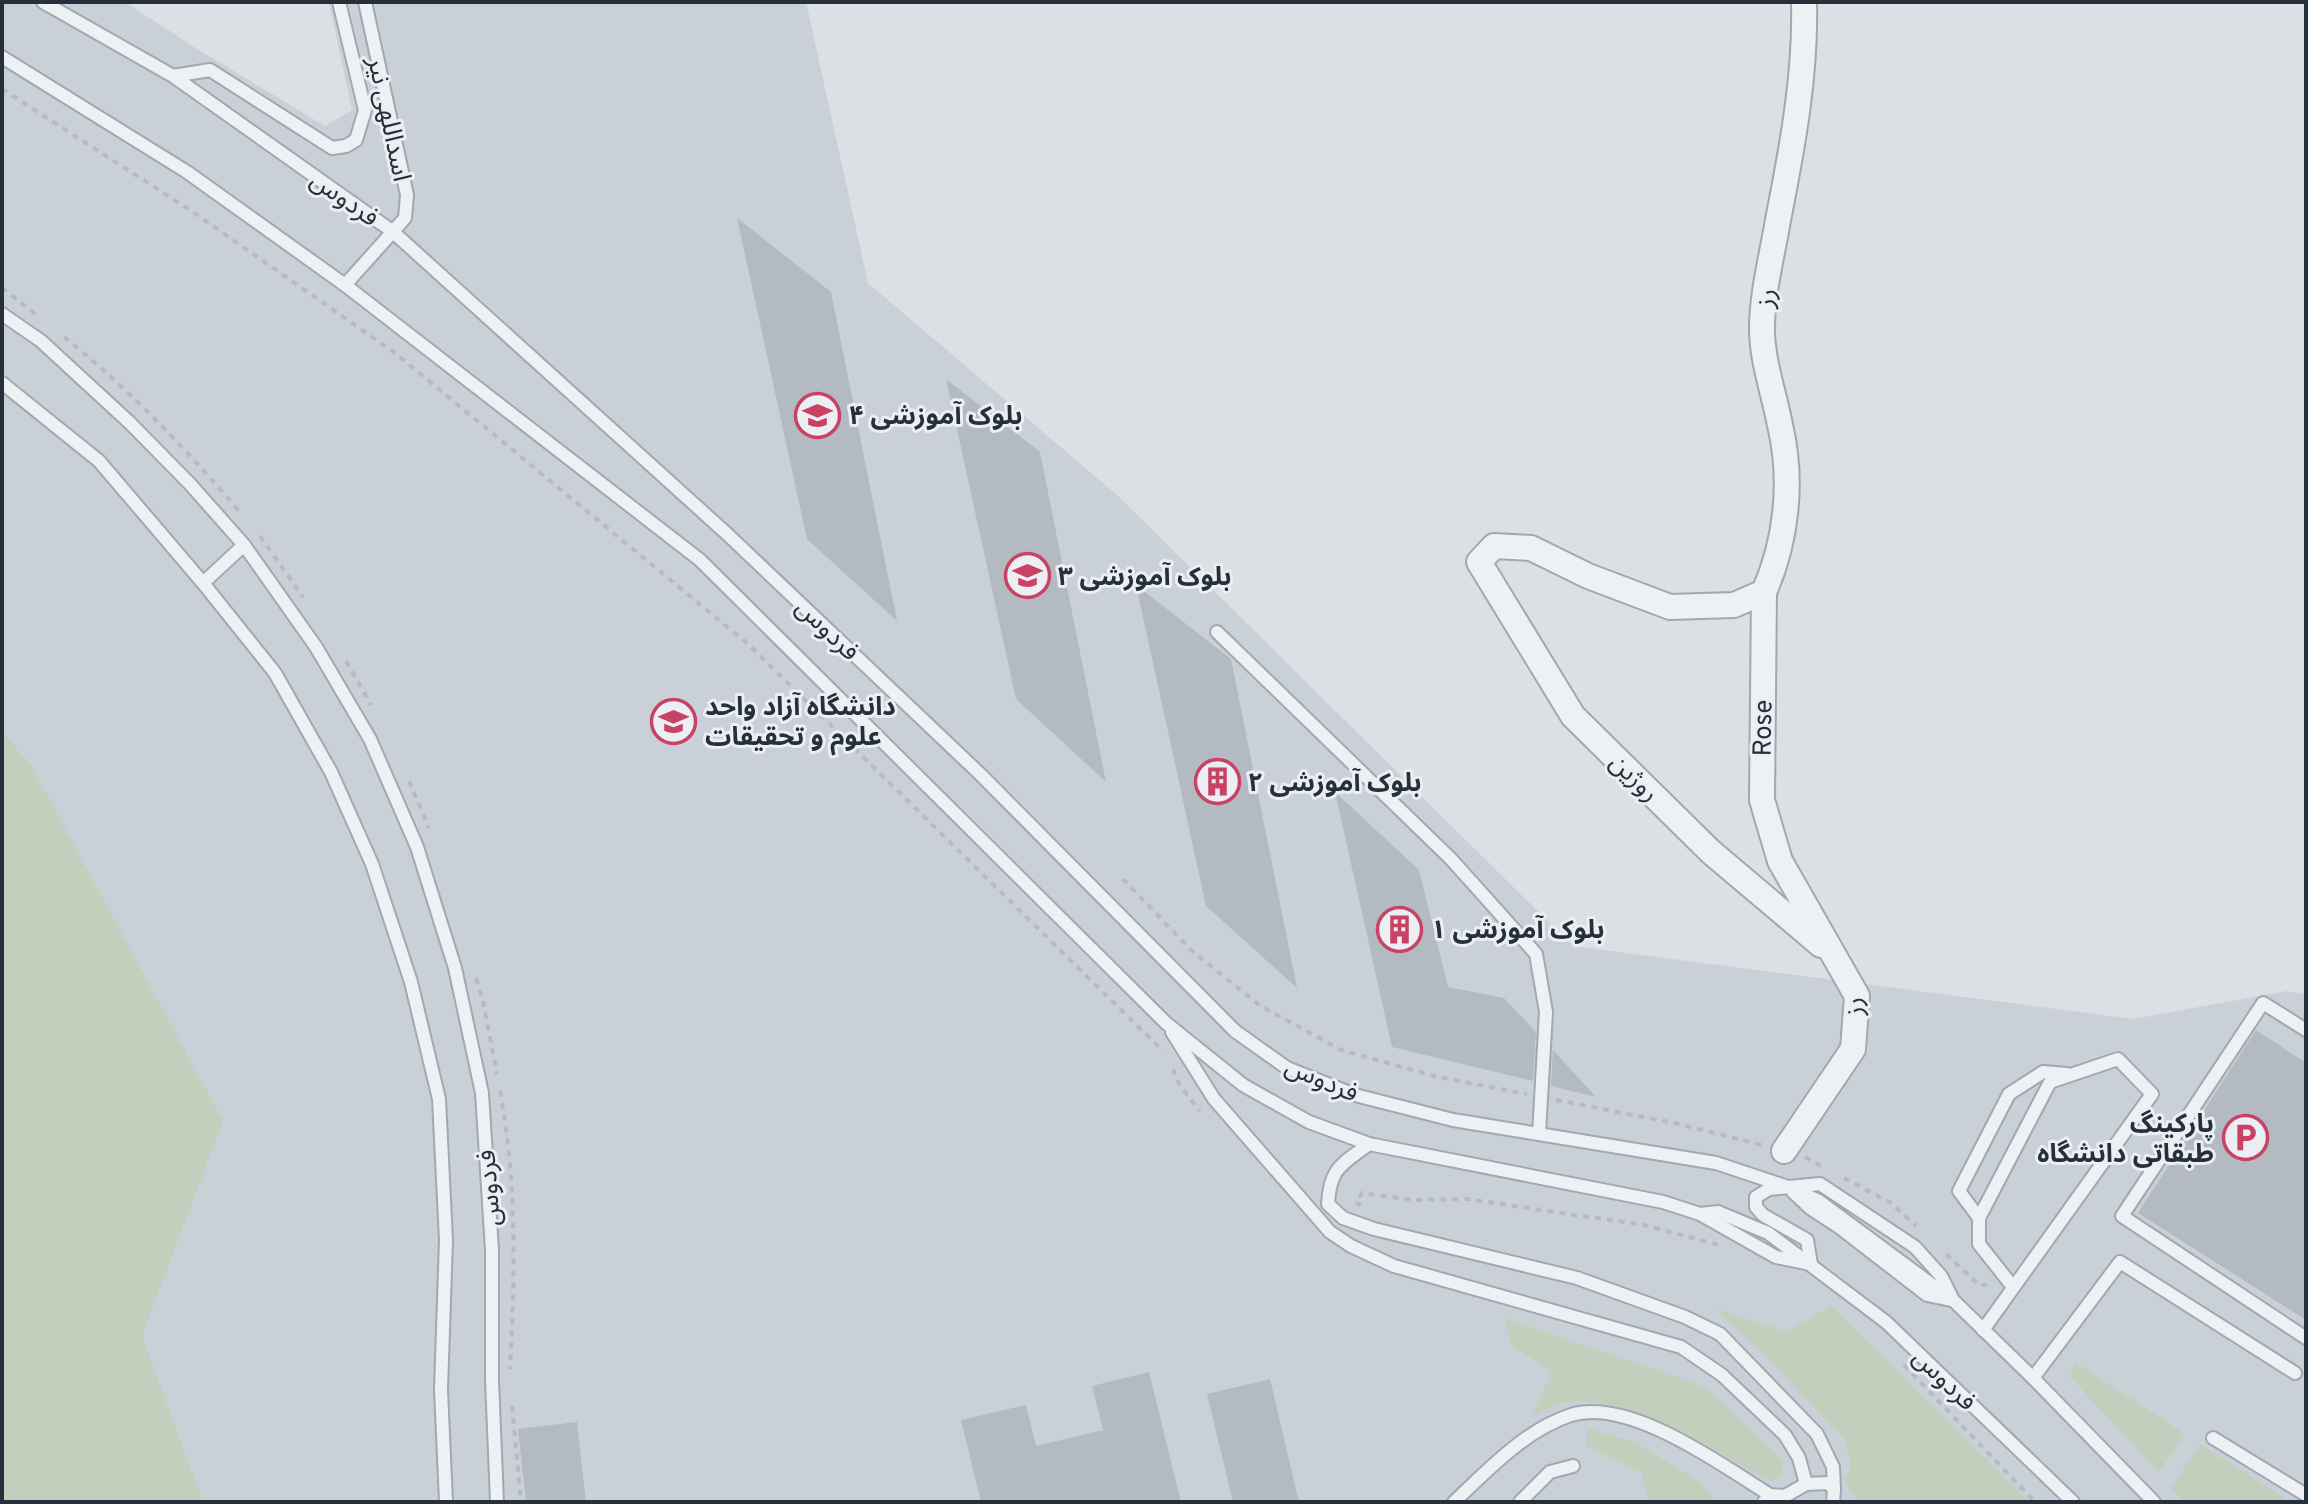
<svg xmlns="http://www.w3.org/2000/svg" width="2308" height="1504" viewBox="0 0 2308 1504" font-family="Overpass,'Noto Sans Arabic',sans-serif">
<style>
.built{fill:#cad0d7}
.green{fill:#c3cfbd}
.building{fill:#b3bac2}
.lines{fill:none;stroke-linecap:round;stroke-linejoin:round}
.lane-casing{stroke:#a1a8af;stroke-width:16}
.street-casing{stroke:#a1a8af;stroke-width:28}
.path{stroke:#b6bbc0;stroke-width:4;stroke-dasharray:6 6;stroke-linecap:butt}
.lane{stroke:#eef1f4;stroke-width:12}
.street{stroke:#eef1f4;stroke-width:24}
.labels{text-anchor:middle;stroke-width:6;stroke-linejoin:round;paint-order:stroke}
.street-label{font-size:26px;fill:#26303b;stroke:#ebeff3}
.poi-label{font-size:26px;font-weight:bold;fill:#26303b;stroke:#ebeff3;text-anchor:start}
</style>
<rect width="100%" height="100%" fill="#dbe0e5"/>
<polygon class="built" points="2,2 125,2 194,47 325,126 352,110 329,2 806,2 868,283 1117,495 1573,946 2133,1019 2287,991 2306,994 2306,1502 2,1502"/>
<g class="green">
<polygon points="2,732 31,765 223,1121 142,1336 203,1502 2,1502"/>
<polygon points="1832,1306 2029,1502 1859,1502 1845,1481 1851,1467 1844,1438 1769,1360 1716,1309 1785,1331"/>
<path d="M1504 1318 1706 1387 1782 1460 1783 1472 1772 1482C1714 1451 1639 1399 1571 1401 1559 1401 1543 1412 1531 1417L1552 1372 1511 1345Z"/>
<polygon points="2075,1362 2185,1434 2159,1472 2070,1377"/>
<polygon points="1587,1428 1637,1443 1699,1482 1717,1502 1649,1502 1641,1473 1587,1447"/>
<polygon points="2200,1444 2291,1502 2184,1502 2171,1488"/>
</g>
<g class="building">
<polygon points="737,218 831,292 897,621 807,539"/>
<polygon points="946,379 1040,452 1106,782 1016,699"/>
<polygon points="1136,585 1231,659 1297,988 1206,906"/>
<polygon points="1335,792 1419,870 1448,987 1504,998 1536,1032 1533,1081 1392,1047"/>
<polygon points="2256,1030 2306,1063 2306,1320 2138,1213"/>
<polygon points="1553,1050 1596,1097 1551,1086"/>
<polygon points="1149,1372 1181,1502 981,1502 961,1420 1026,1405 1036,1446 1103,1430 1092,1386"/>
<polygon points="1270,1379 1299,1502 1233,1502 1207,1394"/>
<polygon points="577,1422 586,1502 526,1502 518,1429"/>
</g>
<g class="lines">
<defs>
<g id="lane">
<polyline points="43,2 173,76 392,231 726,533 979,773 1235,1031 1287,1068 1355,1095 1453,1120 1716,1163 1788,1187 1819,1201 1954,1301 2033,1378 2154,1502"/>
<polyline points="2,57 187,172 345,285 700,560 1166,1023 1243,1085 1309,1122 1369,1144 1663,1202 1700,1214 1776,1257 1811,1264"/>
<polyline points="173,76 210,70 332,148 346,146 356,140 365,110 339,2"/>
<polyline points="345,285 405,218 407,195 365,2"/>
<polyline points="2,314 41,341 130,423 190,484 244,545 316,647 370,739 417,847 455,968 482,1093 492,1250 492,1380 497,1502"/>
<polyline points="2,383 99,461 203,583 275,673 331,772 372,864 411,982 439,1099 446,1240 441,1390 446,1502"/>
<polyline points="203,583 244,545"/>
<polyline points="1217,632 1451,859 1536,954 1546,1012 1539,1134"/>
<polyline points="2306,1030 2263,1003 2122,1216 2306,1338"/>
<polyline points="1172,1032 1214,1099 1330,1232 1351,1246 1394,1266 1681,1347 1722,1375 1785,1435 1799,1458 1806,1484"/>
<path d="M1369 1144C1341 1165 1330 1168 1328 1204L1343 1218 1374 1229 1577 1278 1685 1317 1720 1334 1817 1434 1833 1467 1834 1489"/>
<polyline points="1793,1192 1810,1208 1839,1227 1927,1295 1951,1300"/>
<polyline points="1700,1214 1718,1212 1768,1233 1886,1322 2073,1502"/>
<polyline points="1979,1218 1959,1191 2009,1094 2043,1072 2067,1074"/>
<polyline points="1811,1264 1807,1240 1763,1215 1756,1207 1756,1197 1769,1189 1820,1184 1915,1247 1941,1276 1952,1298"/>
<polyline points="1983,1330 2152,1094 2118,1059 2050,1082 1979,1218 1979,1244 2013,1287"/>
<polyline points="2033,1378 2120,1262 2295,1373"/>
<polyline points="2213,1438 2306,1495"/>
<path d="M1454 1502C1488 1470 1525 1430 1571 1415 1629 1397 1722 1465 1770 1495"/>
<polyline points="1520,1502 1550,1472 1573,1466"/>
<polyline points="1764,1502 1770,1495 1785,1496 1806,1484 1828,1483 1834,1489 1833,1502"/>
</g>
<g id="street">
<polyline points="1764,592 1734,605 1670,607 1588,576 1531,548 1494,546 1479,562 1573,716 1711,852 1821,945"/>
<path d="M1784 1151 1853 1049 1857 996 1780 861 1762 800 1764 592C1787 540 1793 480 1780 425 1774 393 1762 361 1762 329 1762 293 1772 256 1778 220 1792 149 1806 75 1804 2"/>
</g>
</defs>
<use href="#lane" class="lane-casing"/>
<use href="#street" class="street-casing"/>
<g class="path">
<polyline points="2,89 190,210 395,353 748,644 1163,1051"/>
<polyline points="2,288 38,316"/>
<path d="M64 337C128 388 185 448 239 511"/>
<polyline points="260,536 303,597"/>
<polyline points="346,661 371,705"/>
<polyline points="409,781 429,828"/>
<polyline points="1123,879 1191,950 1259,1005 1341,1050 1438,1077 1527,1094"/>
<polyline points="476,978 483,1001 497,1074"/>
<polyline points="1173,1069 1179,1084 1200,1111"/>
<path d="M500 1091C517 1182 515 1277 510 1369"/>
<polyline points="1556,1100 1674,1123 1766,1146"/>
<polyline points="1805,1157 1825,1168"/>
<polyline points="1844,1178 1891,1203 1916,1226"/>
<polyline points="1361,1206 1356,1202 1362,1193 1415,1200 1466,1199 1644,1225 1719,1245"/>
<polyline points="1946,1254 1980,1286 1991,1283"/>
<polyline points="1904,1365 2035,1502"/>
<polyline points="512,1406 521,1502"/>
</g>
<use href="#lane" class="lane"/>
<use href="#street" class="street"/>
</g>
<defs>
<symbol id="university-ring" viewBox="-11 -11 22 22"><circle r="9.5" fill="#ebeff3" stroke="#c94264" stroke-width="1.5"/><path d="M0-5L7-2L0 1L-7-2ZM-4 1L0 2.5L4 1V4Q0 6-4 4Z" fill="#c94264"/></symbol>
<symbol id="building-ring" viewBox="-11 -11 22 22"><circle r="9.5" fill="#ebeff3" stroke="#c94264" stroke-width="1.5"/><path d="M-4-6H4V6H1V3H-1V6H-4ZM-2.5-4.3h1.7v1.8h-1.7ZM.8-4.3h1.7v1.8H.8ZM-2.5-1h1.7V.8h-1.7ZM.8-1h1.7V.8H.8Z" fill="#c94264"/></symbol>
<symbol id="parking-ring" viewBox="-11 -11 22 22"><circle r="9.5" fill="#ebeff3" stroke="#c94264" stroke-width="1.5"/><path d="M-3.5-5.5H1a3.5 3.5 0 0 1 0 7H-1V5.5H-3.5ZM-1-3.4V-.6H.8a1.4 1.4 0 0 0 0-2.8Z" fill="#c94264"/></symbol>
</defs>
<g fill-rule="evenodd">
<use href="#university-ring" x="792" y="390" width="51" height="51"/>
<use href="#university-ring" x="1002" y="550" width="51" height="51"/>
<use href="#university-ring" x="648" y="696" width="51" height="51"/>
<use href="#building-ring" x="1192" y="756" width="51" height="51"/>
<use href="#building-ring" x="1374" y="904" width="51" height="51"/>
<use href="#parking-ring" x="2220" y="1112" width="51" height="51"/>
</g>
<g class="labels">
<g class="street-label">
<text transform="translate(390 119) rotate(78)" y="9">اسداللهی نیر</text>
<text transform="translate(345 198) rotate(35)" y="9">فردوس</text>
<text transform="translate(1765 298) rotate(-83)" y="9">رز</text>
<text transform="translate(828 629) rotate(44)" y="9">فردوس</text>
<text transform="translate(1762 728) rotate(-89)" y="9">Rose</text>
<text transform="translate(1635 777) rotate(44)" y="9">روژین</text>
<text transform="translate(1853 1007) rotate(-95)" y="9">رز</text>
<text transform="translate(1322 1079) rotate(23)" y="9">فردوس</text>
<text transform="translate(488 1188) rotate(-94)" y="9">فردوس</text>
<text transform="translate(1945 1379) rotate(44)" y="9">فردوس</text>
</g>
<g class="poi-label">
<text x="849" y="424">بلوک آموزشی ۴</text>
<text x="1058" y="585">بلوک آموزشی ۳</text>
<text x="705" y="715">دانشگاه آزاد واحد<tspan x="705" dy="30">علوم و تحقیقات</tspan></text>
<text x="1248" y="791">بلوک آموزشی ۲</text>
<text x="1431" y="938">بلوک آموزشی ۱</text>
<text x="2214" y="1132" text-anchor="end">پارکینگ<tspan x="2214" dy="30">طبقاتی دانشگاه</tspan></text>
</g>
</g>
<rect width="2308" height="1504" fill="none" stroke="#26303b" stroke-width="8"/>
</svg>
